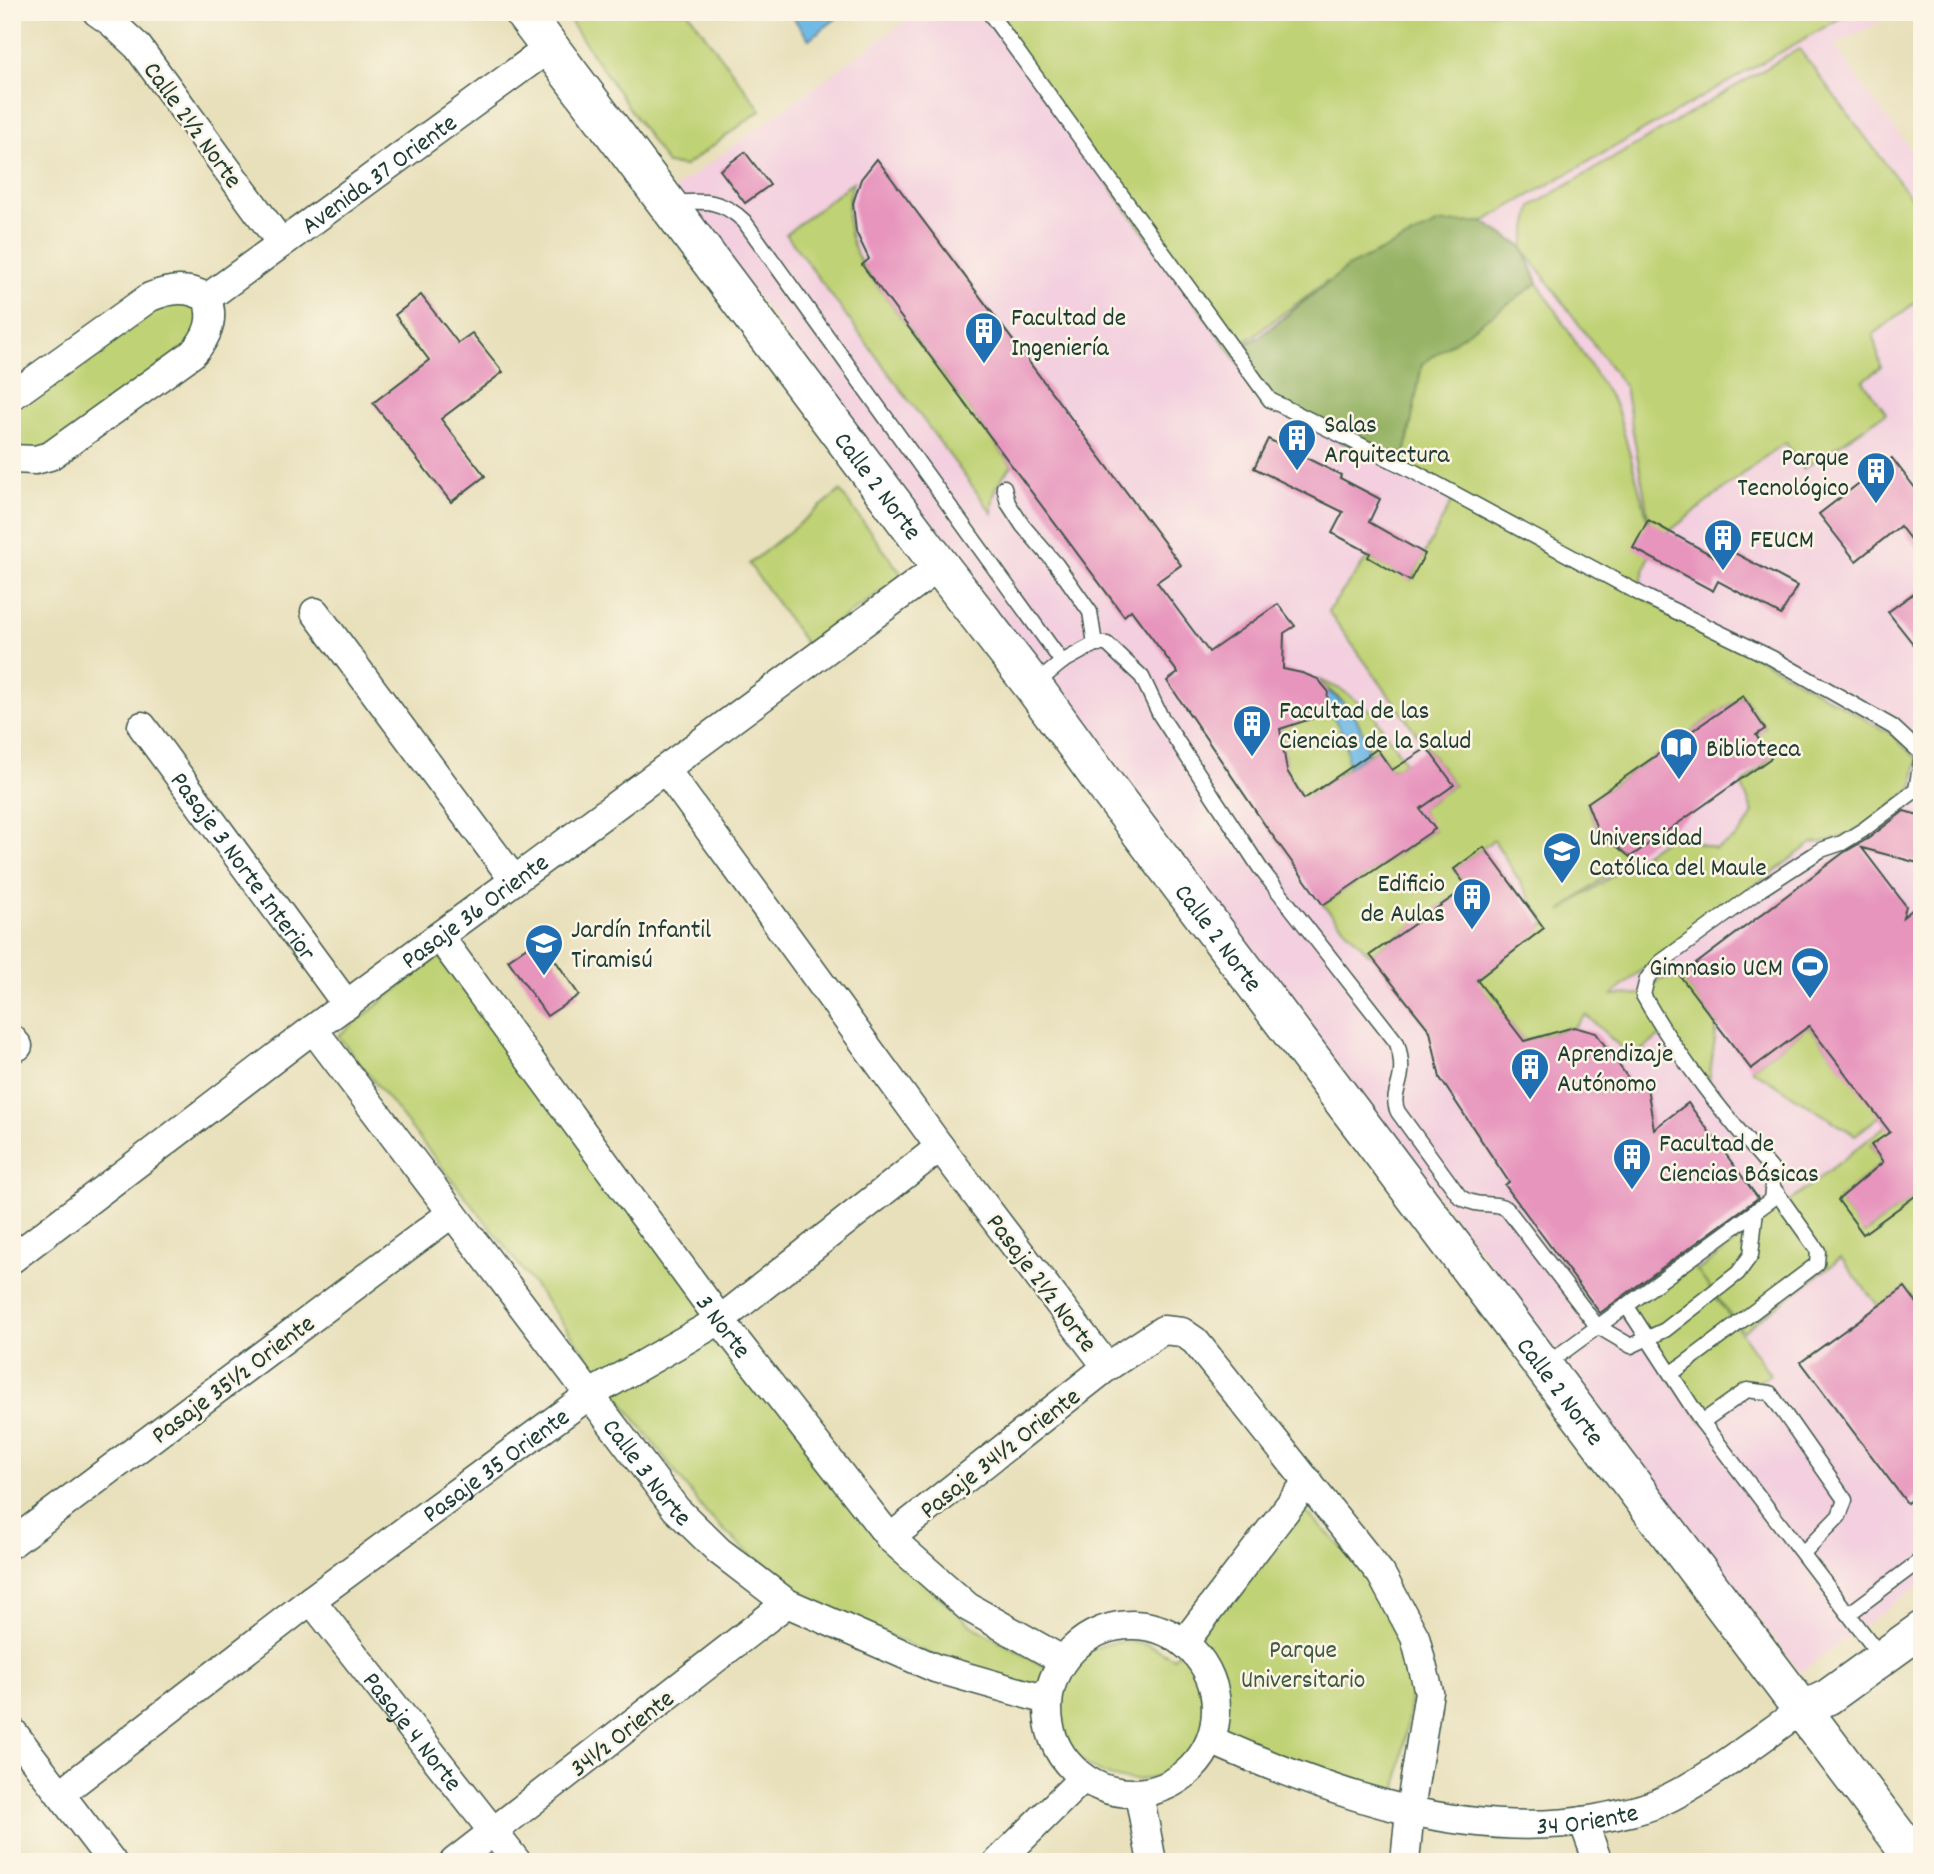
<svg xmlns="http://www.w3.org/2000/svg" width="1934" height="1874" viewBox="0 0 1934 1874" font-family="Dekko,sans-serif">
<style>
.built{fill:#f3cfdf}
.green{fill:#bfd275;stroke:#6f8854;stroke-width:2;fill-rule:evenodd}
.forest{fill:#97b466;stroke:#5b784d;stroke-width:2}
.water{fill:#6cb7e5;stroke:#467a8c;stroke-width:2}
.building{fill:#e795bd}
.lines{fill:none;stroke-linecap:round;stroke-linejoin:round}
.service-casing{stroke:#3d5548;stroke-width:17}
.minor-casing{stroke:#3d5548;stroke-width:31}
.tertiary-casing{stroke:#3d5548;stroke-width:38}
.secondary-casing{stroke:#3d5548;stroke-width:41}
.service{stroke:#fff;stroke-width:14}
.minor{stroke:#fff;stroke-width:28}
.tertiary{stroke:#fff;stroke-width:35}
.secondary{stroke:#fff;stroke-width:38}
.labels{text-anchor:middle;stroke-width:5;stroke-linejoin:round;paint-order:stroke}
.street-label{font-size:26px;fill:#1f3d34;stroke:#fcf5e5}
.poi-label{font-size:26px;fill:#1f3d34;stroke:#fcf5e5;text-anchor:start}
.park-label{font-size:26px;fill:#3f5b41;stroke:#fcf5e5}
</style>
<rect width="100%" height="100%" fill="#fcf5e5"/>
<filter id="ink" filterUnits="userSpaceOnUse"><feTurbulence type="fractalNoise" baseFrequency=".0143" numOctaves="2"/><feDisplacementMap in="SourceGraphic" scale="14" xChannelSelector="R" yChannelSelector="G"/><feConvolveMatrix kernelMatrix="1 2 1 2 8 2 1 2 1" color-interpolation-filters="sRGB"/></filter>
<filter id="wash" filterUnits="userSpaceOnUse"><feTurbulence type="fractalNoise" baseFrequency=".00686" numOctaves="4" result="noise"/><feDisplacementMap in="SourceGraphic" scale="28" xChannelSelector="R" yChannelSelector="G"/><feGaussianBlur stdDeviation="1.57" result="paint"/><feColorMatrix in="noise" values="0 0 0 0 0 0 0 0 0 0 0 0 0 0 0 0 0 1.4 0 .05"/><feComposite in="paint" operator="in"/></filter>
<g filter="url(#wash)">
<rect width="100%" height="100%" fill="#e8e0bb"/>
<polygon class="built" points="918,12 1899,12 1835,45 1871,98 1922,164 1922,1583 1800,1673 675,188"/>
<g class="green">
<polygon points="564,12 688,12 761,110 685,166 667,164"/>
<path d="M986 12H1851L1483 222 1523 247 1532 206 1799 49 1922 212V297L1873 335 1881 367 1863 381 1886 413 1803 469 1786 443 1774 450 1653 544 1640 584 1496 520 1769 664 1891 734 1917 759 1913 788C1882 812 1853 842 1812 843L1649 964 1612 995 1645 994 1660 979 1680 976 1717 1024 1708 1089 1666 1031 1632 1058 1586 1015 1574 1027 1524 1041 1488 995 1430 1031 1421 1019 1452 1000 1546 923 1494 840 1454 869 1467 887 1370 955 1323 905 1434 830 1420 809 1454 785 1328 611 1368 557 1411 580 1453 499 1231 352 984 14ZM1525 251 1625 387 1651 532 1617 408 1538 283ZM1327 281 1261 336 1238 348V347ZM1743 696 1765 728 1756 735 1771 758 1742 785 1753 813C1744 832 1734 841 1715 849L1697 843 1680 829 1561 911 1630 857 1598 831 1587 803Z"/>
<path d="M853 182C844 213 847 237 862 265L1012 466C998 480 992 493 992 513L786 234Z"/>
<polygon points="184,290 210,326 50,456 12,459 12,396"/>
<polygon points="840,491 903,576 806,644 749,564"/>
<path d="M1318 679 1342 690 1371 711 1405 762 1392 770 1377 749 1368 754C1365 740 1361 723 1352 711 1343 699 1328 691 1318 679Z"/>
<path d="M1324 707C1344 728 1347 741 1348 768L1304 799 1287 771 1280 729Z"/>
<path d="M439 956 898 1560 971 1625 1059 1675C1081 1652 1110 1636 1144 1644 1154 1646 1165 1654 1174 1658L1299 1505 1369 1574 1401 1634 1413 1685 1396 1796 1200 1747C1192 1754 1184 1764 1175 1769 1142 1789 1096 1781 1072 1750 1063 1739 1059 1724 1055 1710L811 1601 747 1552 706 1513 496 1235 338 1036Z"/>
<polygon points="1809,1026 1880,1116 1855,1135 1751,1069"/>
<polygon points="1922,1097 1894,1152 1882,1138 1871,1145 1883,1162 1838,1200 1864,1234 1922,1191 1922,1310 1905,1288 1879,1307 1841,1258 1743,1331 1698,1272 1770,1374 1702,1422 1621,1314 1692,1264 1697,1271 1807,1188"/>
</g>
<polygon class="forest" points="1483,222 1523,248 1538,283 1422,364 1402,473 1268,404 1231,352 1261,336 1349,266 1439,223"/>
<g class="water">
<polygon points="803,12 843,12 844,13 809,39 794,19"/>
<path d="M1328 691 1352 710 1365 737 1368 754 1348 768C1347 741 1344 728 1324 707Z"/>
</g>
<g id="blocks">
<g class="building">
<polygon points="745,152 770,185 745,203 720,170"/>
<polygon points="877,159 1181,565 1157,582 1209,652 1278,604 1295,626 1284,633 1283,669 1302,673 1318,679 1328,691 1327,702 1320,716 1280,729 1287,771 1304,799 1377,749 1392,770 1427,748 1454,785 1420,809 1435,829 1323,905 1265,825 1167,681 1178,673 1131,610 1124,616 862,265 869,259 856,232 853,203 861,179"/>
<polygon points="421,295 458,343 472,333 503,372 441,419 485,476 451,502 373,403 429,360 395,315"/>
<polygon points="1268,439 1341,475 1340,478 1380,499 1369,522 1425,554 1410,581 1368,557 1370,553 1332,533 1343,512 1254,468"/>
<polygon points="1892,458 1922,497 1922,555 1900,526 1856,561 1819,514"/>
<polygon points="1648,520 1724,562 1731,551 1797,586 1781,615 1718,581 1713,591 1633,548"/>
<polygon points="1922,587 1922,655 1888,612"/>
<polygon points="1743,696 1765,729 1756,735 1771,758 1630,857 1598,831 1587,803"/>
<polygon points="1904,811 1922,816 1922,851 1918,863 1862,848 1906,906 1903,917 1922,902 1922,1191 1863,1234 1838,1200 1883,1162 1871,1145 1890,1132 1809,1026 1751,1069 1680,976 1843,853 1869,838"/>
<polygon points="1484,847 1544,928 1477,980 1524,1041 1574,1027 1596,1033 1636,1089 1646,1081 1654,1129 1688,1103 1758,1198 1600,1313 1505,1185 1509,1182 1440,1078 1430,1031 1370,955 1467,887 1454,869"/>
<polygon points="540,938 579,995 547,1016 508,960"/>
<polygon points="1905,1287 1922,1310 1922,1492 1907,1503 1801,1362"/>
</g>
</g>
</g>
<g filter="url(#ink)">
<use href="#blocks" fill-opacity="0" stroke="#3d5548" stroke-width="2"/>
<g class="lines">
<defs>
<g id="service">
<polyline points="991,15 1270,400 1409,469 1646,597 1772,658 1893,727 1922,754"/>
<path d="M671 203C703 201 720 198 744 221L1062 662 1095 644H1107L1142 677 1160 715 1260 868 1397 1043C1400 1053 1402 1062 1401 1072 1400 1087 1391 1098 1398 1112L1460 1197C1480 1209 1493 1200 1507 1209L1597 1326 1631 1346 1665 1330 1738 1273 1751 1255 1756 1210"/>
<polyline points="1004,487 1008,503 1023,526 1056,564 1090,612 1095,644"/>
<polyline points="1033,686 1062,662"/>
<polyline points="1626,1305 1702,1422 1882,1658"/>
<path d="M1544 1366 1771 1200 1774 1172C1726 1117 1679 1059 1643 995L1647 979 1661 962 1761 889 1821 850 1842 843 1863 830 1916 790 1922 755"/>
<polyline points="1671,1374 1817,1264 1818,1251 1772,1186"/>
<polyline points="1702,1422 1747,1390 1770,1393 1845,1500 1839,1516 1803,1553"/>
<polyline points="1850,1613 1922,1559"/>
</g>
<g id="minor">
<polyline points="97,12 111,22 138,47 281,243"/>
<path id="s1" d="M207 298 549 48"/>
<path d="M12 396 150 297C170 289 188 286 207 298 215 320 208 337 192 354L50 456 35 460 12 459"/>
<polyline points="315,612 514,880"/>
<path id="s2" d="M142 726 347 1005"/>
<polyline points="665,769 940,1147 1107,1367"/>
<path id="s3" d="M439 936 720 1320 890 1538 968 1607 1062 1660"/>
<path id="s4" d="M313 1029 676 1509 719 1551 787 1603 935 1668 1047 1700"/>
<polyline points="12,1039 18,1046"/>
<path id="s5" d="M12 1259 313 1029 940 566"/>
<polyline points="890,1538 1107,1367 1163,1330 1182,1332 1195,1341 1381,1574 1415,1637 1429,1692 1410,1810 1405,1862"/>
<polyline points="12,1543 452,1213"/>
<path id="s6" d="M311 1600 517 1862"/>
<circle cx="1132" cy="1709" r="84"/>
<polyline points="1184,1643 1308,1481"/>
<polyline points="12,1731 112,1862"/>
<path id="s7" d="M1211 1740C1330 1793 1464 1842 1596 1819 1617 1815 1639 1811 1658 1803 1706 1782 1758 1740 1801 1710"/>
<path id="s8" d="M60 1794 311 1600 589 1395 720 1320 940 1147"/>
<polyline points="1139,1794 1152,1862"/>
<polyline points="1583,1821 1598,1862"/>
<polyline points="454,1862 787,1603"/>
<polyline points="998,1862 1083,1778"/>
</g>
<polyline id="tertiary" points="1801,1710 1828,1697 1922,1629"/>
<g id="secondary">
<path id="s9" d="M523 12 940 566 1033 686 1102 781 1917 1862"/>
</g>
</defs>
<use href="#service" class="service-casing"/>
<use href="#minor" class="minor-casing"/>
<use href="#tertiary" class="tertiary-casing"/>
<use href="#secondary" class="secondary-casing"/>
<use href="#service" class="service"/>
<use href="#minor" class="minor"/>
<use href="#tertiary" class="tertiary"/>
<use href="#secondary" class="secondary"/>
</g>
</g>
<defs>
<symbol id="building-pin" viewBox="-11 -11 22 30"><path d="M0 17L-7.5 6A9.5 9.5 0 1 1 7.5 6Z" fill="#1f6fb2" stroke="#fcf5e5"/><path d="M-4-6H4V6H1V3H-1V6H-4ZM-2.5-4.3h1.7v1.8h-1.7ZM.8-4.3h1.7v1.8H.8ZM-2.5-1h1.7V.8h-1.7ZM.8-1h1.7V.8H.8Z" fill="#fff"/></symbol>
<symbol id="library-pin" viewBox="-11 -11 22 30"><path d="M0 17L-7.5 6A9.5 9.5 0 1 1 7.5 6Z" fill="#1f6fb2" stroke="#fcf5e5"/><path d="M-6-4Q-3-5.5-.7-3.5V5Q-3 3-6 4ZM6-4Q3-5.5 .7-3.5V5Q3 3 6 4Z" fill="#fff"/></symbol>
<symbol id="university-pin" viewBox="-11 -11 22 30"><path d="M0 17L-7.5 6A9.5 9.5 0 1 1 7.5 6Z" fill="#1f6fb2" stroke="#fcf5e5"/><path d="M0-5L7-2L0 1L-7-2ZM-4 1L0 2.5L4 1V4Q0 6-4 4Z" fill="#fff"/></symbol>
<symbol id="school-pin" viewBox="-11 -11 22 30"><path d="M0 17L-7.5 6A9.5 9.5 0 1 1 7.5 6Z" fill="#1f6fb2" stroke="#fcf5e5"/><path d="M0-5L7-2L0 1L-7-2ZM-4 1L0 2.5L4 1V4Q0 6-4 4Z" fill="#fff"/></symbol>
<symbol id="stadium-pin" viewBox="-11 -11 22 30"><path d="M0 17L-7.5 6A9.5 9.5 0 1 1 7.5 6Z" fill="#1f6fb2" stroke="#fcf5e5"/><path d="M0-5a6.5 5 0 1 0 0 10a6.5 5 0 1 0 0-10ZM-3.5-1.8h7v3.6h-7Z" fill="#fff"/></symbol>
</defs>
<g fill-rule="evenodd">
<use href="#building-pin" x="962" y="309" width="44" height="60"/>
<use href="#building-pin" x="1275" y="416" width="44" height="60"/>
<use href="#building-pin" x="1854" y="449" width="44" height="60"/>
<use href="#building-pin" x="1701" y="516" width="44" height="60"/>
<use href="#building-pin" x="1230" y="702" width="44" height="60"/>
<use href="#library-pin" x="1657" y="725" width="44" height="60"/>
<use href="#university-pin" x="1540" y="829" width="44" height="60"/>
<use href="#building-pin" x="1450" y="875" width="44" height="60"/>
<use href="#school-pin" x="522" y="921" width="44" height="60"/>
<use href="#stadium-pin" x="1788" y="944" width="44" height="60"/>
<use href="#building-pin" x="1508" y="1045" width="44" height="60"/>
<use href="#building-pin" x="1610" y="1135" width="44" height="60"/>
</g>
<g class="labels">
<g class="street-label">
<text transform="translate(194 124) rotate(54)" y="9">Calle 2½ Norte</text>
<text dy="9" stroke="none"><textPath href="#s1" startOffset="212">Avenida 37 Oriente</textPath></text>
<text dy="9" stroke="none"><textPath href="#s9" startOffset="592">Calle 2 Norte</textPath></text>
<text dy="9" stroke="none"><textPath href="#s2" startOffset="173">Pasaje 3 Norte Interior</textPath></text>
<text dy="9" stroke="none"><textPath href="#s5" startOffset="579">Pasaje 36 Oriente</textPath></text>
<text dy="9" stroke="none"><textPath href="#s9" startOffset="1158">Calle 2 Norte</textPath></text>
<text transform="translate(1043 1282) rotate(53)" y="9">Pasaje 2½ Norte</text>
<text dy="9" stroke="none"><textPath href="#s3" startOffset="483">3 Norte</textPath></text>
<text transform="translate(232 1378) rotate(-37)" y="9">Pasaje 35½ Oriente</text>
<text dy="9" stroke="none"><textPath href="#s9" startOffset="1726">Calle 2 Norte</textPath></text>
<text transform="translate(999 1452) rotate(-38)" y="9">Pasaje 34½ Oriente</text>
<text dy="9" stroke="none"><textPath href="#s8" startOffset="546">Pasaje 35 Oriente</textPath></text>
<text dy="9" stroke="none"><textPath href="#s4" startOffset="555">Calle 3 Norte</textPath></text>
<text dy="9" stroke="none"><textPath href="#s6" startOffset="166">Pasaje 4 Norte</textPath></text>
<text transform="translate(621 1732) rotate(-38)" y="9">34½ Oriente</text>
<text dy="9" stroke="none"><textPath href="#s7" startOffset="390">34 Oriente</textPath></text>
</g>
<g class="poi-label">
<text x="1011" y="325">Facultad de<tspan x="1011" dy="30">Ingeniería</tspan></text>
<text x="1324" y="432">Salas<tspan x="1324" dy="30">Arquitectura</tspan></text>
<text x="1849" y="465" text-anchor="end">Parque<tspan x="1849" dy="30">Tecnológico</tspan></text>
<text x="1750" y="547">FEUCM</text>
<text x="1279" y="718">Facultad de las<tspan x="1279" dy="30">Ciencias de la Salud</tspan></text>
<text x="1706" y="756">Biblioteca</text>
<text x="1589" y="845">Universidad<tspan x="1589" dy="30">Católica del Maule</tspan></text>
<text x="1445" y="891" text-anchor="end">Edificio<tspan x="1445" dy="30">de Aulas</tspan></text>
<text x="571" y="937">Jardín Infantil<tspan x="571" dy="30">Tiramisú</tspan></text>
<text x="1783" y="975" text-anchor="end">Gimnasio UCM</text>
<text x="1557" y="1061">Aprendizaje<tspan x="1557" dy="30">Autónomo</tspan></text>
<text x="1659" y="1151">Facultad de<tspan x="1659" dy="30">Ciencias Básicas</tspan></text>
</g>
<g class="park-label">
<text x="1303" y="1657">Parque<tspan x="1303" dy="30">Universitario</tspan></text>
</g>
</g>
<rect width="1934" height="1874" fill="none" stroke="#fcf5e5" stroke-width="42"/>
</svg>
